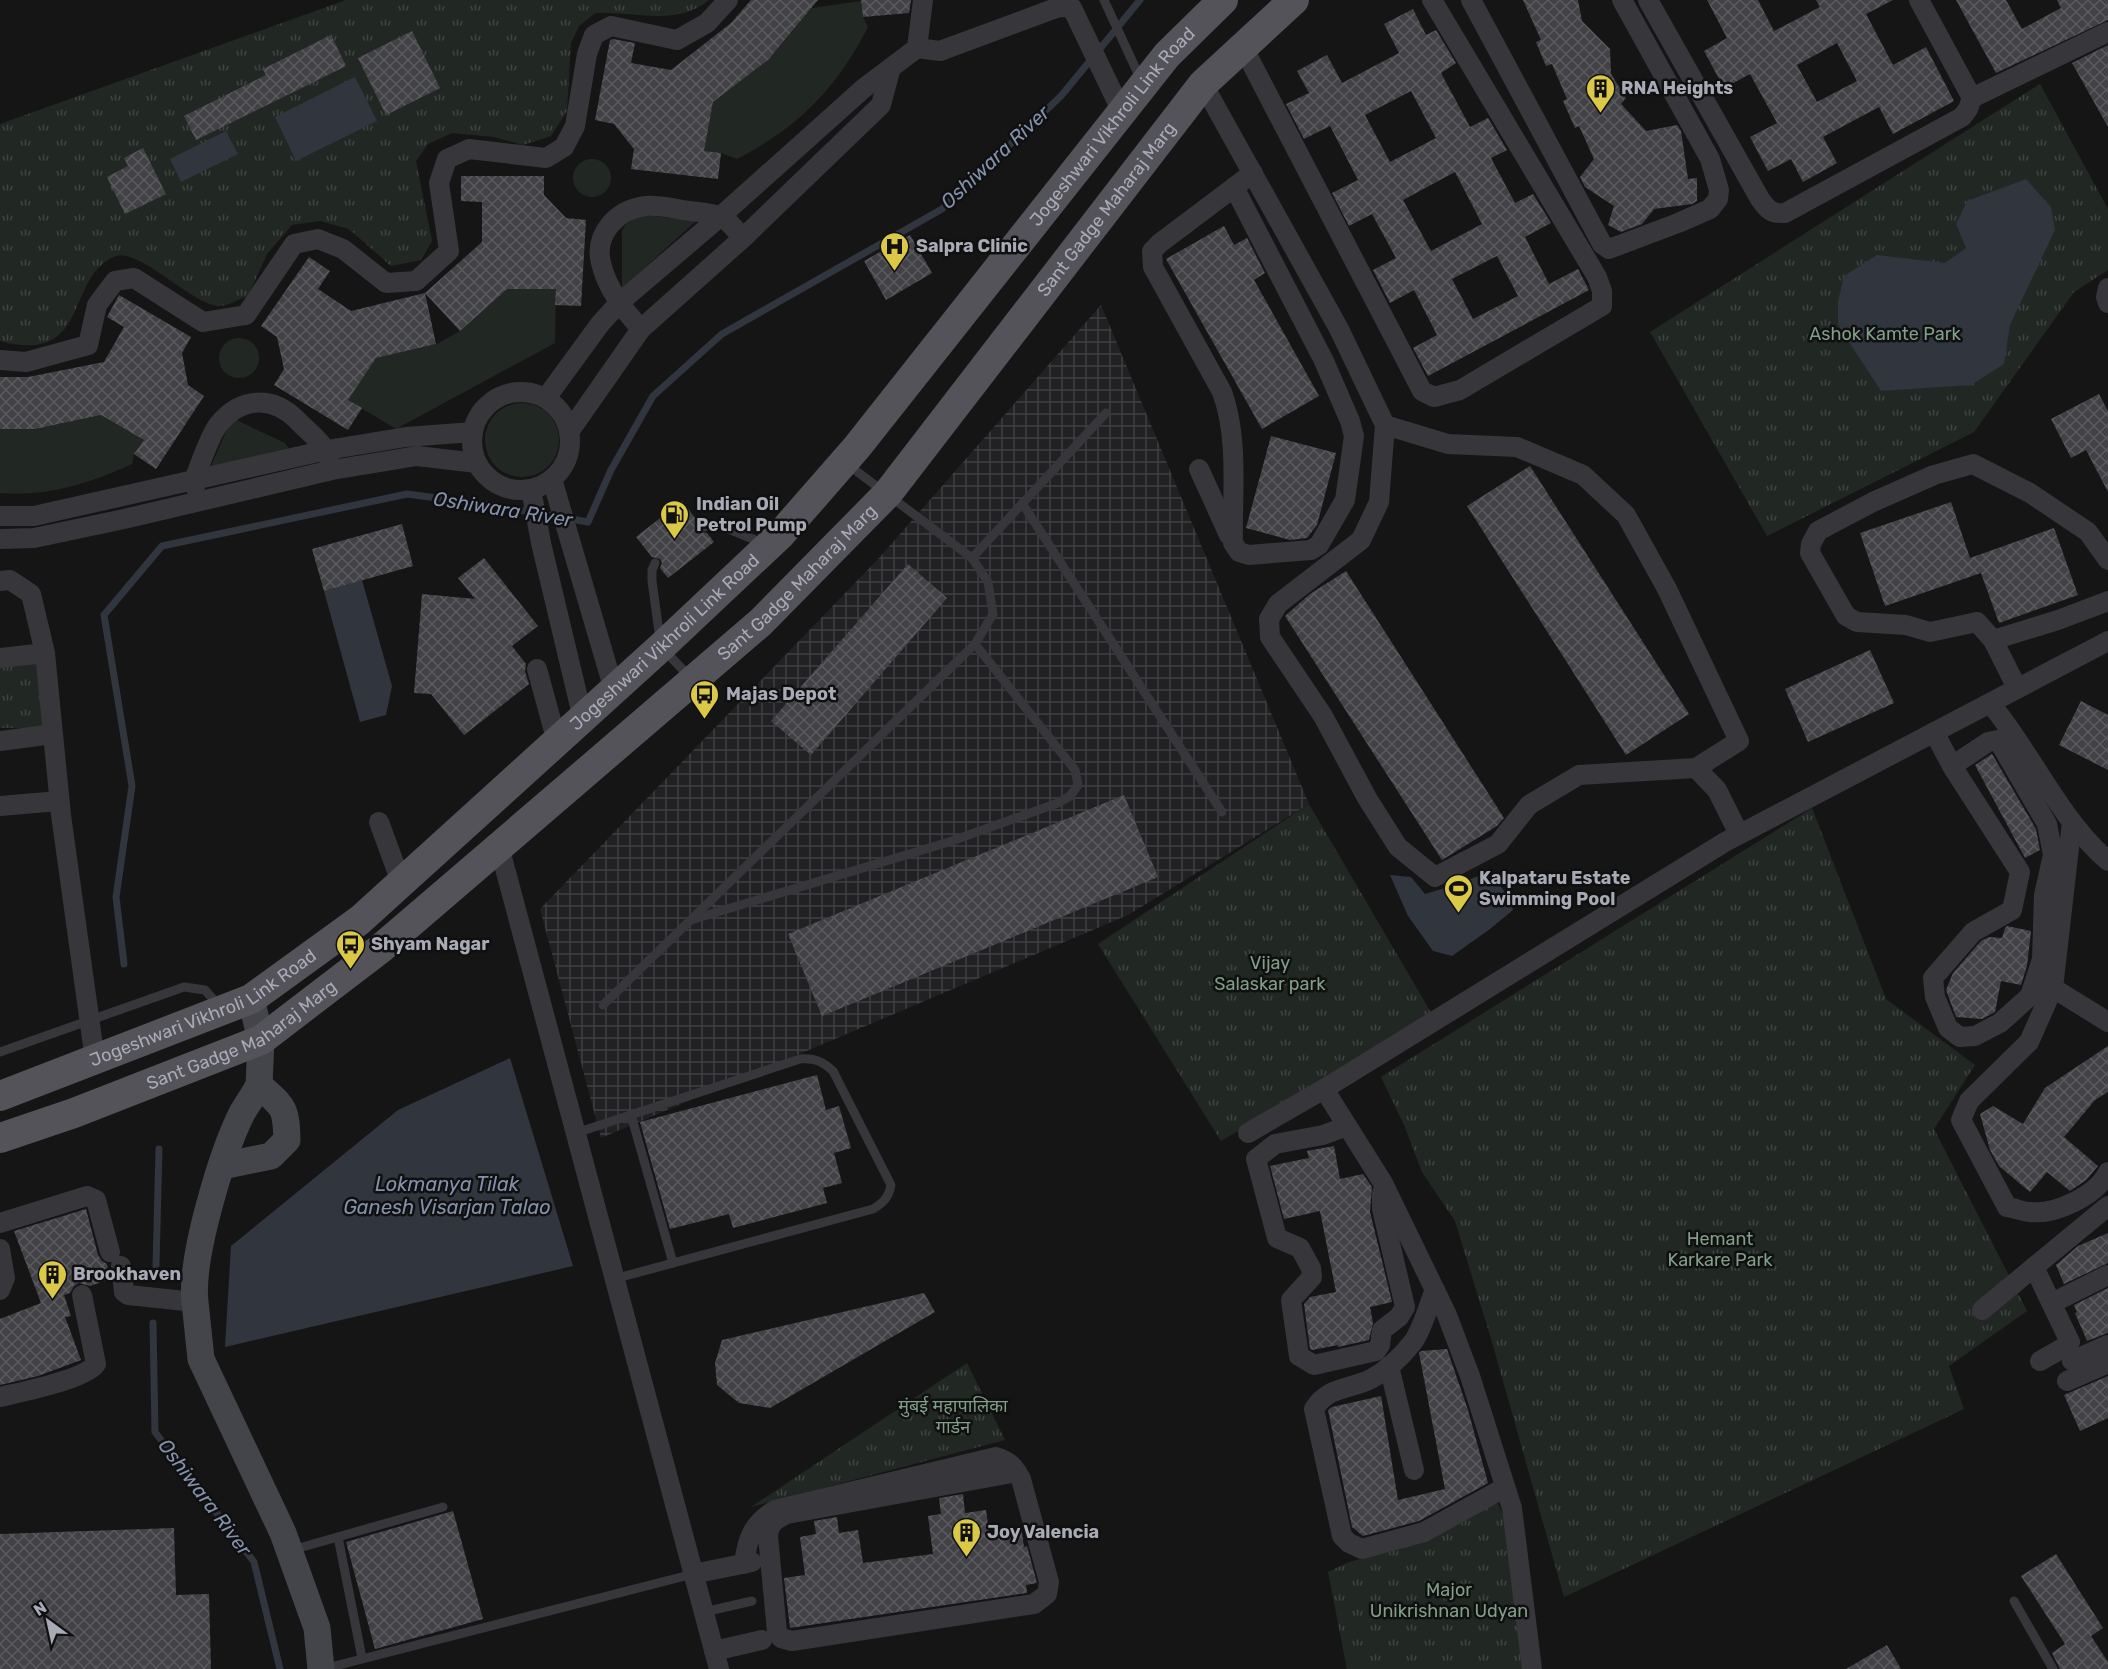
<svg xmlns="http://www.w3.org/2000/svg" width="2108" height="1669" viewBox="0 0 2108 1669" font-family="Rubik,'Noto Sans Devanagari',sans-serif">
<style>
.industrial{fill:url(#industrial-grid)}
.green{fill:#212823}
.park{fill:url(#park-tufts)}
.water{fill:#30353e}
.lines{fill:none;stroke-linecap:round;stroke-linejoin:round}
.stream{stroke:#30353e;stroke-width:7}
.building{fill:url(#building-cross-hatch);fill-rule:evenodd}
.lane{stroke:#36363b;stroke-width:9}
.street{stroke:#36363b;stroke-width:20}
.secondary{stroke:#44454b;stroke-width:27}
.primary{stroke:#535359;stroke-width:30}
.labels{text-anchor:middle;stroke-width:5;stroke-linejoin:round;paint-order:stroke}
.poi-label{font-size:18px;font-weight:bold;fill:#a8aab5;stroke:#101011;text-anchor:start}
.street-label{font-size:18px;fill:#a8aab5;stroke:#101011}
.park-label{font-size:18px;fill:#819e89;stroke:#101011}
.water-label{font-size:20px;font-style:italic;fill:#8391ac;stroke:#101011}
</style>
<defs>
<pattern id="industrial-grid" width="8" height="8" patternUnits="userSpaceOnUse" patternTransform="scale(1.5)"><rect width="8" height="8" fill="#212123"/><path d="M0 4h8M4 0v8" fill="none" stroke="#3e3f41"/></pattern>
<pattern id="park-tufts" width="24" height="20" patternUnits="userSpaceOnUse" patternTransform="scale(1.5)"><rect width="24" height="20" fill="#212823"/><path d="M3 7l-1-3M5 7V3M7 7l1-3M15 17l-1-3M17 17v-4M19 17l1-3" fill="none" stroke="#3e4441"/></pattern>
<pattern id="building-cross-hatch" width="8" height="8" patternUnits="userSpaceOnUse" patternTransform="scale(1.5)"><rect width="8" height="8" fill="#424246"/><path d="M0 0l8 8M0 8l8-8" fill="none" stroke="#5a5b5e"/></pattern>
</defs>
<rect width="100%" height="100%" fill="#151516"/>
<polygon class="industrial" points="1101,305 1309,804 1128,915 601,1138 540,909 879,558"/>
<g class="green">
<path d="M861 1 863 17 868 27C836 89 799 127 737 159L721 153 704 151 713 102 772 56 812 8Z"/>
<circle cx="592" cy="178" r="19"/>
<path d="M644 215 696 221 622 288V231C627 220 634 218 644 215Z"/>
<polygon points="507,289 556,289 555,343 396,429 348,400 376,358 437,344 460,331"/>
<circle cx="239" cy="358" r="20"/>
<circle cx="522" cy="440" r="37"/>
<path d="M101 415 144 440 134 454 132 464C91 483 47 497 0 493V429L40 428Z"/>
<polygon points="232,418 285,443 292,453 208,473"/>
</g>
<g class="park">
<path d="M346 0H709C677 27 632 11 595 13L579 26 571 43 567 111 551 136 523 145 494 137 452 133 428 144 416 161 432 241 421 260 391 266 349 229 320 221 292 225 267 254 248 296C239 299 226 307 217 306 189 301 138 248 116 256 64 276 92 366 0 341V124Z"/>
<polygon points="2040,84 2108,209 2108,270 2074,292 1974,432 1767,536 1650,332"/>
<polygon points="40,655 48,728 0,728 0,665"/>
<polygon points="1309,804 1433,1016 1221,1141 1098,944"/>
<polygon points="1812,808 1886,999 1975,1065 1934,1129 2027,1311 1949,1366 1964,1409 1564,1597 1492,1342 1455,1221 1422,1172 1404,1125 1381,1077"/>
<polygon points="967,1363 1005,1440 751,1507"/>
<path d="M1496 1501C1524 1544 1523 1619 1528 1669H1347L1328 1572 1347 1563 1412 1543Z"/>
</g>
<g class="water">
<polygon points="355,77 377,121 296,161 275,117"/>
<polygon points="226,131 238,154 181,182 170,159"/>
<polygon points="2026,179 2051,207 2055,230 2010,325 2004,364 1971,385 1881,391 1838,325 1838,301 1844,276 1877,255 1945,263 1966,248 1956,224 1967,201"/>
<polygon points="362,580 392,686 386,715 360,722 324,591"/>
<polygon points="1390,875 1411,877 1425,894 1455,885 1481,875 1494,878 1509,897 1513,910 1490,929 1452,956 1433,951 1408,916"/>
<polygon points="510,1058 573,1266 225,1347 231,1246 398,1110"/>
</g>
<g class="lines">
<g class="stream">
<polyline points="124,964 116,897 132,786 104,615 162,546 407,494 490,505 588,522 611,470 653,396 722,334 942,209 1061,96 1140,0"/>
<polyline points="156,1265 159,1149"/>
<polyline points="153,1323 155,1432 254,1562 280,1669"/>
</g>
</g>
<g class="building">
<polygon points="751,0 818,0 769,59 713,102 704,151 721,153 718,179 631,169 634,149 614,124 595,120 610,40 613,39 635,43 631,63 671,70 731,23"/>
<polygon points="861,0 911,0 909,13 863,17"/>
<polygon points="1523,0 1578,0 1582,21 1610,49 1611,74 1626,98 1621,104 1646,131 1677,125 1681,131 1688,179 1697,178 1697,201 1692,204 1654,209 1642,224 1621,232 1608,225 1614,206 1585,187 1580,177 1594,159 1579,126 1575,128 1563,101 1567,99 1552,64 1546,66 1536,42 1541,40"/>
<path d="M1707 0H1758L1774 31 1820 7 1816 0H1893L1866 14 1893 65 1926 47 1954 101 1893 134 1879 107 1823 137 1837 163 1803 182 1791 159 1768 171 1750 137 1777 123 1750 74 1724 88 1704 51 1727 38ZM1837 43 1857 81 1817 102 1797 65Z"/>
<polygon points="1956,0 2006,0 2022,29 2061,8 2057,0 2108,0 2108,20 1996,73"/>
<path d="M1413 9 1426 35 1436 30 1456 63 1441 73 1470 127 1488 118 1507 150 1491 158 1515 203 1533 194 1551 223 1525 237 1549 284 1578 269 1589 290 1428 376 1413 348 1437 335 1414 290 1390 303 1373 270 1396 258 1372 214 1349 226 1332 193 1358 180 1330 126 1304 139 1286 104 1309 93 1297 71 1327 55 1342 83 1399 53 1384 24ZM1411 91 1436 138 1390 162 1365 115ZM1455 172 1482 224 1431 251 1403 200ZM1497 256 1518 296 1473 319 1452 279Z"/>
<polygon points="412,31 440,88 386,115 358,58"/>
<polygon points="331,35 346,66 196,140 184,116 266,75 263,69"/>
<polygon points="2108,45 2108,127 2072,63"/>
<polygon points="143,148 166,194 125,214 107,177 128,166 124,158"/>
<polygon points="461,176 544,176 544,195 566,218 586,220 581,306 555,305 556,289 507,289 460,331 425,293 482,242 482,202 461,201"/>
<polygon points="1224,226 1234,245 1247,238 1265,273 1254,280 1319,396 1262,429 1166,259"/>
<polygon points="910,235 932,273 886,300 864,261"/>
<polygon points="309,257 330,271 318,289 351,311 425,293 436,344 376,358 348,400 362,408 348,430 274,385 284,369 277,337 261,326"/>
<polygon points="119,295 191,337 182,353 188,385 204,396 156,469 134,454 144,440 101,415 35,429 0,429 0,377 28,377 104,362 124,327 107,317"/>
<polygon points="2099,394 2108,411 2108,492 2086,450 2071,458 2051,419"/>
<polygon points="1271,436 1336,453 1317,525 1307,538 1290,540 1246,528"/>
<polygon points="1530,466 1689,714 1626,755 1467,506"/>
<polygon points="682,501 699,523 697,527 699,532 707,533 714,542 668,578 660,568 662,563 660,559 652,557 636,537"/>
<polygon points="1951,502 1970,558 2054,528 2078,595 1999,623 1981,573 1885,606 1860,533"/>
<polygon points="402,524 413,566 324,591 312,549"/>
<polygon points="484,558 538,626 512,646 526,664 525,672 529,684 464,735 431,694 414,693 422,594 475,599 458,578"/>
<polygon points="908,564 947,598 811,755 771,721"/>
<polygon points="1346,571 1504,818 1497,826 1442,860 1285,616 1310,594"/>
<polygon points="1870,650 1894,703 1808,742 1785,689"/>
<polygon points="2081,701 2108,715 2108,770 2059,745"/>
<polygon points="1992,754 2036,829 2040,850 2025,858 1975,765"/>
<polygon points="1124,795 1158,877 822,1016 788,934"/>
<polygon points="2007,926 2031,931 2027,966 2021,985 2001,981 1995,1012 1982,1019 1956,1017 1946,990 1953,973 1981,941 1989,937 2002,938 2005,928"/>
<polygon points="2108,1046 2108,1092 2095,1100 2064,1137 2098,1166 2086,1180 2070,1191 2047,1172 2030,1192 1999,1166 1990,1150 1980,1114 1993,1106 2023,1124 2045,1088"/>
<polygon points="817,1075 826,1110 839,1106 851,1148 834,1153 842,1183 823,1188 827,1203 733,1228 729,1214 670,1229 640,1122"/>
<polygon points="1334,1146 1340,1179 1363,1174 1372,1187 1370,1212 1392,1302 1370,1307 1373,1323 1369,1340 1338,1347 1338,1345 1312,1350 1310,1349 1304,1304 1310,1297 1336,1292 1320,1211 1284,1219 1270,1166 1309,1158 1307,1151"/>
<polygon points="86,1209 98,1255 102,1261 107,1264 110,1279 90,1286 79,1283 74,1286 70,1293 64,1295 71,1316 65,1317 81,1360 38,1376 0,1385 0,1319 41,1303 14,1231"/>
<polygon points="2108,1233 2108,1263 2064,1284 2056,1265 2078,1246"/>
<polygon points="2108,1288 2108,1333 2087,1341 2075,1313 2077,1312 2074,1305"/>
<polygon points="924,1293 935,1312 770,1408 739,1403 717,1385 715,1363 722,1340"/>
<polygon points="1447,1349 1468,1410 1488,1483 1419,1521 1363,1536 1352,1527 1328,1410 1332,1407 1381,1396 1398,1500 1445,1489 1419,1353 1421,1351"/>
<polygon points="2108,1376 2108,1418 2080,1431 2064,1395"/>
<polygon points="963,1494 965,1513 986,1510 989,1532 1021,1527 1024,1547 1027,1546 1037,1583 1026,1585 1027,1593 790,1628 784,1578 805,1575 800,1537 816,1534 814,1521 837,1517 839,1533 858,1530 863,1563 933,1554 928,1516 941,1514 939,1498"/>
<polygon points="453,1511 483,1619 375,1649 346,1542"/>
<polygon points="174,1528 176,1595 209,1594 211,1669 0,1669 0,1534"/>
<polygon points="2056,1554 2103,1628 2091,1636 2108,1662 2108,1669 2060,1669 2052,1653 2065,1644 2021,1576"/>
<polygon points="1887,1645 1901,1669 1846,1669"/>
</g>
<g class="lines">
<g class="lane">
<polyline points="1104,0 1141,80"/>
<polyline points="1022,503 1222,812"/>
<polyline points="704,527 714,523 765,544"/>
<polyline points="972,558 1106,413"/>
<polyline points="655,563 652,570 652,581 661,647 690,677"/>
<polyline points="694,919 949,842 1058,803 1070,796 1078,785 1075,770 975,644"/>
<polyline points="603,1005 975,644 993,614 988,582 972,558 847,464"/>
<polyline points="0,1052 184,987 205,990 219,1006"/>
<polyline points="631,1115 673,1263"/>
<path d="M576 1133 800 1059C815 1058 822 1061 833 1071L891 1185C889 1197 883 1203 873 1209L614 1279"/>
<polyline points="338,1537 362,1658"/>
<polyline points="292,1550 443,1507"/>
<polyline points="2014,1601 2053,1669"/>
<polyline points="704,1612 752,1601"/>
<polyline points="323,1669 693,1574"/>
</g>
<g class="street">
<polyline points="1471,0 1602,244 1609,249 1678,223 1710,209 1718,199 1719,190 1710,159 1622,0"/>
<path d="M1648 0 1760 199C1768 210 1771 214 1785 213L1962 117 1968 109 1972 98 1919 0"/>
<polyline points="1243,47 1422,391 1434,397 1460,390 1602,306 1602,291 1597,277 1432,0"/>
<polyline points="917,48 940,51 1056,8 1062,7 1072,8 1122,112"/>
<polyline points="1203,84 1339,329 1385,425 1379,502 1361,540 1278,604 1269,619 1270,637 1323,716 1367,798 1398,847 1435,877 1498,844 1529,805 1579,775 1696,768 1739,741 1667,589 1626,515 1583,475 1517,447 1448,444 1385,425"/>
<polyline points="1972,98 2108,32"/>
<path d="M1234 187 1324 361 1350 421 1354 436 1345 500 1319 545 1311 550 1249 555 1239 552 1233 543C1232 495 1239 438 1222 392L1153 267 1152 251 1160 243 1253 173"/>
<polyline points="2108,288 2106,297 2108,303"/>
<path d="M641 329C624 310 607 289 601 263 594 234 617 209 646 206 658 205 671 208 683 210 694 212 709 212 719 216 728 219 736 231 743 238"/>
<polyline points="0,360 26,362 88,345 97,305 115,281 134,278 203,322 246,315 294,244 318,239 343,249 386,283 416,281 449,251 439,183 447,159 469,149 546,158 564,147 575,126 587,54 594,35 611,26 677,40 707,23 728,0"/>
<circle cx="521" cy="441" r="49"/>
<polyline points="546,398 600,324 619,303 721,216 864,88 917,48 923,0"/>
<polyline points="569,432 641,329 743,238 881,105 890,71"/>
<polyline points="1199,469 1229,535"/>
<polyline points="552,479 614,690"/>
<path d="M195 487 194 480C200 465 209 437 218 425 240 397 272 395 297 420 308 432 325 443 329 459"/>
<polyline points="531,489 541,543 583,719"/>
<polyline points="0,516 34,516 327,450 406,437 473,432"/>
<polyline points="0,539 34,538 124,519 332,470 417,456 477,463"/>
<polyline points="2108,560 2088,532 2030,493 1973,464 1934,475 1873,502 1818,531 1811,544 1810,553 1846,616 1857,622 1906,625 1930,632 1977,622 1993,640 2058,620 2108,601"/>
<polyline points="0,581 10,580 31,594 45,653"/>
<polyline points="1993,640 2017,688"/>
<polyline points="0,658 45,653 61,815 95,1060"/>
<polyline points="537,669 557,742"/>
<path d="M1990 703C2031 752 2060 820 2108 861"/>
<polyline points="1934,732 1952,766 2020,872 2012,910 1973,932 1933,978 1935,997 1948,1028 1960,1037 1975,1036 2000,1023 2030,996 2042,959 2044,895 2053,855 2047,824 1998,740 1988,742 1952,766"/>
<polyline points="0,741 53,734"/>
<polyline points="1696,768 1717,790 1739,834"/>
<polyline points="0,806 59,801"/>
<polyline points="379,822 401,882"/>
<path d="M2072 822 2053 988 2029 1042 1969 1101 1961 1120 2007 1207C2015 1208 2023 1212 2030 1212 2056 1215 2097 1195 2108 1172"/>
<polyline points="499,846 719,1669"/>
<polyline points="2053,988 2108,1022"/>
<polyline points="1324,1089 1383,1183 1447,1315 1470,1376 1512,1508 1532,1669"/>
<polyline points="1347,1126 1323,1135 1275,1144 1256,1159 1277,1238 1300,1248 1311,1268 1312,1277 1291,1300 1299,1356 1314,1365 1376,1351 1380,1345 1382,1330 1399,1317 1405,1307 1382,1209 1382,1193"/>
<polyline points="1248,1133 1324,1089 1725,842 2108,641"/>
<polyline points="0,1223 87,1196 96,1200 110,1252"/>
<polyline points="0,1249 5,1278 0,1290"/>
<polyline points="121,1266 124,1292 128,1295 195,1302"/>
<polyline points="2034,1267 2070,1342 2068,1345 2040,1361"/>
<path d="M1435 1290C1428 1306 1423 1328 1413 1342 1402 1356 1386 1371 1371 1379 1349 1390 1328 1386 1314 1409L1342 1536 1349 1543 1362 1549 1424 1532 1504 1488"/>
<polyline points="2052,1303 2108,1275"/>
<polyline points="1982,1310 2108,1206"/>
<polyline points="2072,1361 2108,1345"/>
<polyline points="1389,1366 1414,1470"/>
<polyline points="2067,1381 2108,1363"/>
<path d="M0 1397C21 1392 84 1380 96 1364L82 1295"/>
<path d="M744 1564C747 1539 753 1523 775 1510L996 1457C1010 1461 1014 1467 1021 1479L1049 1582 1047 1594 1034 1604 792 1641 781 1638 777 1632 768 1536C769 1523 776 1519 787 1514L1017 1472"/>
<polyline points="693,1574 752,1562"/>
<polyline points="714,1651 762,1640"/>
</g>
<g class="secondary">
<polyline points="251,999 261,1040 259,1085"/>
<path d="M259 1085C254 1095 247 1104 242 1113 222 1153 190 1258 195 1302L201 1359 283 1533 317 1628 321 1669"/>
<path d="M222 1166 271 1156 287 1140C286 1106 284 1108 259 1085"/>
</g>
<g class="primary">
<path id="s1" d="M0 1096 251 999 360 920 661 647 781 534 857 447 1167 55 1223 0"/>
<path id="s2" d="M0 1138 74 1113 261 1040 380 949 761 622 888 493 1203 84 1294 0"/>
</g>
</g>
<defs>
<symbol id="building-pin" viewBox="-11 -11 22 30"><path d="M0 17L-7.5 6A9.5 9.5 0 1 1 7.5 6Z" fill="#dcc847" stroke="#101011"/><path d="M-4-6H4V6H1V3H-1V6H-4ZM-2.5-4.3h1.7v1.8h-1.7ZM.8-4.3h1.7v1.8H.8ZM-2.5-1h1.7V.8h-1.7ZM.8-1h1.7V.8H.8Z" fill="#111"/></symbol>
<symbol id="hospital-pin" viewBox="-11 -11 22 30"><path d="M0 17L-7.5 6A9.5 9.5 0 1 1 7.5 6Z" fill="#dcc847" stroke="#101011"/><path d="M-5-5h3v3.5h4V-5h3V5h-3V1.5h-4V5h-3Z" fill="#111"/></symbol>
<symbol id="fuel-pin" viewBox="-11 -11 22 30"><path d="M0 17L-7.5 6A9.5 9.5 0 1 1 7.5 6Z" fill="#dcc847" stroke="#101011"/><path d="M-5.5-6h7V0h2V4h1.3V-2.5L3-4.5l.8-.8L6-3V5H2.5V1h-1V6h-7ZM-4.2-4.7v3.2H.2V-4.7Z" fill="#111"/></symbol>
<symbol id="bus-pin" viewBox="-11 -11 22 30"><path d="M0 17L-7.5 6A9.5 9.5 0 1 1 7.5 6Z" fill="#dcc847" stroke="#101011"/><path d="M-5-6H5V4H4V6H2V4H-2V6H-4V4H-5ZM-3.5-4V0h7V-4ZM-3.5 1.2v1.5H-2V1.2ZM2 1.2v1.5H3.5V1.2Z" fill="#111"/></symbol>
<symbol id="stadium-pin" viewBox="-11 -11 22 30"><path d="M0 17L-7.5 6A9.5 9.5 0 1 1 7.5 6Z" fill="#dcc847" stroke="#101011"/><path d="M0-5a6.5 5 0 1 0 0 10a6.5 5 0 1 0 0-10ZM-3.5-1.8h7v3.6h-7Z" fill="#111"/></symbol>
</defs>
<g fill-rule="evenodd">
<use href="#building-pin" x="1584" y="72" width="33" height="45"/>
<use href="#hospital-pin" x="878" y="230" width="33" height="45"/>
<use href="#fuel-pin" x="658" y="498" width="33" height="45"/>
<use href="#bus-pin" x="688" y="678" width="33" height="45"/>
<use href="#stadium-pin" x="1442" y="872" width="33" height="45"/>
<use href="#bus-pin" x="334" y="928" width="33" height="45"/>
<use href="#building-pin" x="36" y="1258" width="33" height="45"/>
<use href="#building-pin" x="950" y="1516" width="33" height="45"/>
</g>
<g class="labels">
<g class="poi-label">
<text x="1621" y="94">RNA Heights</text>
<text x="916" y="252">Salpra Clinic</text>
<text x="696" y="510">Indian Oil<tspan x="696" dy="21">Petrol Pump</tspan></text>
<text x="726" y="700">Majas Depot</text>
<text x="1479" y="884">Kalpataru Estate<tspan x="1479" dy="21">Swimming Pool</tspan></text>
<text x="371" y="950">Shyam Nagar</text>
<text x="73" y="1280">Brookhaven</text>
<text x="987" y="1538">Joy Valencia</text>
</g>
<g class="street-label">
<text dy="6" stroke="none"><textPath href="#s1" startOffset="1500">Jogeshwari Vikhroli Link Road</textPath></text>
<text dy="6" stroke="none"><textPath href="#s2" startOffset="1470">Sant Gadge Maharaj Marg</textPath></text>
<text dy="6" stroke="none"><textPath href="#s2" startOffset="984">Sant Gadge Maharaj Marg</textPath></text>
<text dy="6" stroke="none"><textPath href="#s1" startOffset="816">Jogeshwari Vikhroli Link Road</textPath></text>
<text dy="6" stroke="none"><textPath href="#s1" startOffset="222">Jogeshwari Vikhroli Link Road</textPath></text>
<text dy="6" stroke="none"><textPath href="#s2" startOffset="264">Sant Gadge Maharaj Marg</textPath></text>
</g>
<g class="park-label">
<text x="1885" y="340">Ashok Kamte Park</text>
<text x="1270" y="969">Vijay<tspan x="1270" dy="21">Salaskar park</tspan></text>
<text x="1720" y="1245">Hemant<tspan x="1720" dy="21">Karkare Park</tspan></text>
<text x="953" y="1412">मुंबई महापालिका<tspan x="953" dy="21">गार्डन</tspan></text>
<text x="1449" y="1596">Major<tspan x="1449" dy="21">Unikrishnan Udyan</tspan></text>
</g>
<g class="water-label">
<text transform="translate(995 157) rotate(-43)" y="7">Oshiwara River</text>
<text transform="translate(503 509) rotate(9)" y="7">Oshiwara River</text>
<text x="447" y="1191">Lokmanya Tilak<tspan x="447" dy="23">Ganesh Visarjan Talao</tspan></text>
<text transform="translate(205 1497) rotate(53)" y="7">Oshiwara River</text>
</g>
</g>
<g transform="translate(48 1621) rotate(327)" stroke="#101011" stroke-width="4.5" paint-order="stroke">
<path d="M0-4.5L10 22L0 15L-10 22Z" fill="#a8aab5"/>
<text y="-9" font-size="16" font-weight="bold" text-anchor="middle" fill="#a8aab5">N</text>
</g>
</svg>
